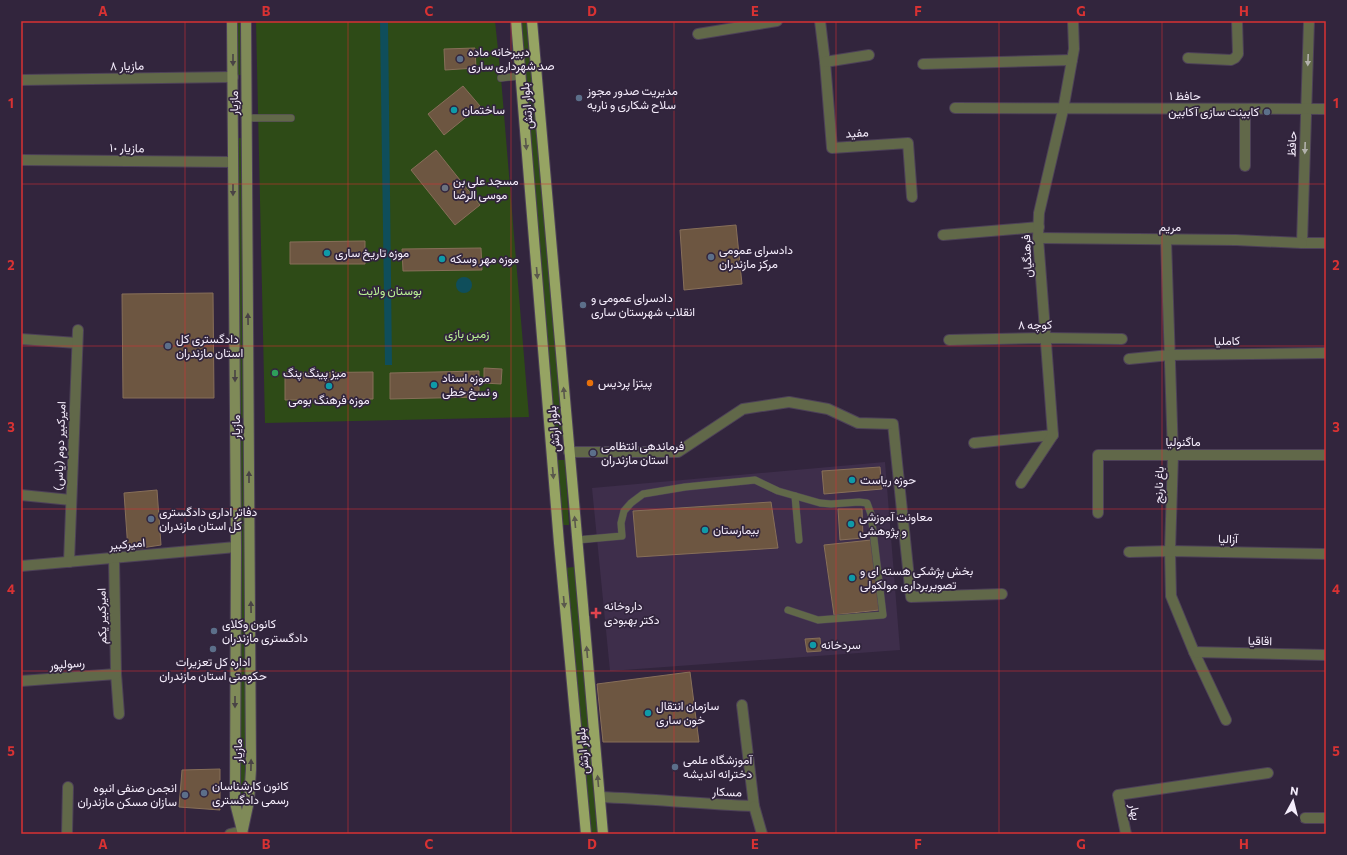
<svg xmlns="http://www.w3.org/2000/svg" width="1347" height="855" viewBox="0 0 1347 855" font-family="Commissioner,Vazirmatn,sans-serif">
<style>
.built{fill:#3e2e4b}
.green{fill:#2e4b17}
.water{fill:#0f4e5b}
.building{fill:#6d5641;stroke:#876f59}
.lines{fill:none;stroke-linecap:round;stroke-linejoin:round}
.lane-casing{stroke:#4d4158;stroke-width:8}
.street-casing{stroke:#4d4158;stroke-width:12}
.secondary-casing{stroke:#4d4158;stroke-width:12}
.primary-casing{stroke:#4d4158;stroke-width:12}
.lane{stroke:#616849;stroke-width:7}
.street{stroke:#616849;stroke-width:10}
.secondary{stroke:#7f8a58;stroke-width:10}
.primary{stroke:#96a463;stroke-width:10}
.oneway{fill:#494345}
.oneway2{fill:#b2b1ab}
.oneway3{fill:#5a584c}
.grid{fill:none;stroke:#d83233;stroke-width:1;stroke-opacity:0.55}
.service-dot{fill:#5c6f8a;stroke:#32253d;stroke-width:1.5}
.culture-dot{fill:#0f9aa8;stroke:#32253d;stroke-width:1.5}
.worship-dot{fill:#6b7280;stroke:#32253d;stroke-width:1.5}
.leisure-dot{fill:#2e9e5b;stroke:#32253d;stroke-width:1.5}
.food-dot{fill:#e8710a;stroke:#32253d;stroke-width:1.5}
.health-dot{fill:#e0444e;stroke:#32253d;stroke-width:1.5}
.labels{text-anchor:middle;stroke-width:3.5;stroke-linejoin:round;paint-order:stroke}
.poi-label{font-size:12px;fill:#f5edfc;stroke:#32253d;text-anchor:start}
.street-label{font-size:12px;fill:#f5edfc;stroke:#32253d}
.park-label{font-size:12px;fill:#bbf395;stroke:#32253d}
.neatline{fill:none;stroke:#d83233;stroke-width:1.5}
.grid-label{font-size:13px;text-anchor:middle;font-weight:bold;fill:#d83233}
</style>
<rect width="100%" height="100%" fill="#32253d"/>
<polygon class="built" points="885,462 900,650 610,671 592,488"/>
<g class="green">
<polygon points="235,21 243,21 243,75 236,75"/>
<polygon points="256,21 495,21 501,78 529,417 265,423"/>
<polygon points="519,21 527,21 564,436 554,436"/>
<polygon points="237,138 243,138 246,418 237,418"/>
<polygon points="238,426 246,426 246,791 241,794 238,789"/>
<polygon points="556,460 565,460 569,525 561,525"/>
<polygon points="574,567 576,590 599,834 590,834 564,568"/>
</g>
<g class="water">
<polygon points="380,21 388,21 392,365 385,365"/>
<circle cx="464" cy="285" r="8"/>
</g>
<g class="building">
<polygon points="475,48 476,68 445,70 444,49"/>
<polygon points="463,86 480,106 444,135 428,114"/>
<polygon points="436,150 480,205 455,225 411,170"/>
<polygon points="736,225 742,284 684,290 680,230"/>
<polygon points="365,241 365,264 290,264 290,242"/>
<polygon points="481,248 482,270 403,271 402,249"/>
<polygon points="213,293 214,398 123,398 122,294"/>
<polygon points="484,368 502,369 501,384 484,383"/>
<polygon points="479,371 479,397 390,399 390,373"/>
<polygon points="373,372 373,399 285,400 285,373"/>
<polygon points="880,467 882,489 824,494 822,471"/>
<polygon points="157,490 161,545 128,550 124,493"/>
<polygon points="771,502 778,548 637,557 633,511"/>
<polygon points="838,509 862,509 863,538 840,540"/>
<polygon points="871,540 879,610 834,615 824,545"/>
<polygon points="820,638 821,651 807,652 805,639"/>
<polygon points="690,672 699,742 603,742 597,684"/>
<polygon points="220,769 220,810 179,807 182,770"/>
</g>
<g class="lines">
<defs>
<g id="lane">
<polyline points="501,78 521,76"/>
<polyline points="247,118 291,118"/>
<polyline points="795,496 799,540"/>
<polyline points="577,540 622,536 621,523 624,511 631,503 643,494 685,487 755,480 778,491 820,503 831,504 859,502 867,503 871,514 883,615 818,620 788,610"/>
</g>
<g id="street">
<polyline points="820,21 825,62 832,148 908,143 912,197"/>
<polyline points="1309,21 1302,243 1326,243"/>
<polyline points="698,34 777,21"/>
<polyline points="1188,58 1231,60 1235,58 1238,54 1237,21"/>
<polyline points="825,62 869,55"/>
<polyline points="923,64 1072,60"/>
<polyline points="21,80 233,77"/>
<polyline points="955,108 1326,109"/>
<polyline points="21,160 233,162"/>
<polyline points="1245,166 1245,109"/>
<polyline points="943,235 1039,227"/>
<polyline points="1038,238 1236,240 1302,243"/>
<polyline points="1166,240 1173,455 1170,551 1171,596 1194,652 1226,720"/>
<polyline points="21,339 77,343"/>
<polyline points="949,340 1046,338 1122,339"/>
<polyline points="1129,359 1170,355 1326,353"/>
<polyline points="974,443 1053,435"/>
<polyline points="569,452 678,452 743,409 789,402 828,409 858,423 893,424 911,597 1002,594"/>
<polyline points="1021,483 1053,435 1038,238 1039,213 1063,110 1074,49 1073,21"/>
<polyline points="21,495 71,500"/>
<polyline points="1098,513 1098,455 1326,455"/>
<polyline points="1129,552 1170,551 1326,554"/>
<polyline points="114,558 116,674 119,714"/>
<polyline points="69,562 78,330"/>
<polyline points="21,566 236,547"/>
<polyline points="1194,652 1326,655"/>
<polyline points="21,681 116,674"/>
<path d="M600 797C651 799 702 804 754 806L742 705"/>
<polyline points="754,806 762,834"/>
<polyline points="1305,818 1326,818"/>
<polyline points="67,834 68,787"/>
<polyline points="230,834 242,831"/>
<polyline points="1126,834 1118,795 1268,773"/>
</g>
<g id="secondary">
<polyline points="232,21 236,547 235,803 243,834"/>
<polyline points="243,829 249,801 251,769 246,21"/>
</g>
<g id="primary">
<polyline points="516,21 559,543 586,834"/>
<polyline points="532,21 603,834"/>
</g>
</defs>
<use href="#lane" class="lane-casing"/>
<use href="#street" class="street-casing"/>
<use href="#secondary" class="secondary-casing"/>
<use href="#primary" class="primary-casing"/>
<use href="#lane" class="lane"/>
<use href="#street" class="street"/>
<use href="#secondary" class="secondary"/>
<use href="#primary" class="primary"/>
</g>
<defs><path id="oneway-solid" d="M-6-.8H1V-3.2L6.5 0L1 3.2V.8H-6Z"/></defs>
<g class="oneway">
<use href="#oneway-solid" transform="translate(233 60) rotate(90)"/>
<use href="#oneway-solid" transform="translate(233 190) rotate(90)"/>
<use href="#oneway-solid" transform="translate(248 319) rotate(-91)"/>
<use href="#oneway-solid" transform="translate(235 376) rotate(90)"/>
<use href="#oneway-solid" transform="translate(249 477) rotate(-90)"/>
<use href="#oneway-solid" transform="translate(251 607) rotate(-91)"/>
<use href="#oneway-solid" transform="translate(235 702) rotate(90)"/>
<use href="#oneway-solid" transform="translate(251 765) rotate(-89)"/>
</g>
<g class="oneway2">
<use href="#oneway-solid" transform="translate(1308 60) rotate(92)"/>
<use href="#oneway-solid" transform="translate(1305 148) rotate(92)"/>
</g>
<g class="oneway3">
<use href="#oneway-solid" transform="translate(526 144) rotate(85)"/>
<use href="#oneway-solid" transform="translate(537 273) rotate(85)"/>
<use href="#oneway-solid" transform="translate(564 393) rotate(-95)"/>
<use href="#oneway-solid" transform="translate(553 473) rotate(85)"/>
<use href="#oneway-solid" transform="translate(575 522) rotate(-95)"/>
<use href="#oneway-solid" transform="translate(564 602) rotate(85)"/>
<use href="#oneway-solid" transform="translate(587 652) rotate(-95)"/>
<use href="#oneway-solid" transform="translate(598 781) rotate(-95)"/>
</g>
<path class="grid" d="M185 21V834M348 21V834M511 21V834M674 21V834M836 21V834M999 21V834M1162 21V834M21 184H1326M21 346H1326M21 509H1326M21 671H1326"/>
<g class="service-dot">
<circle cx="460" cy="59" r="4"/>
<circle cx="579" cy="98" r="4"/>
<circle cx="1267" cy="112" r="4"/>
<circle cx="711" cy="257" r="4"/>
<circle cx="583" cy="305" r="4"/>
<circle cx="168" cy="346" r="4"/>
<circle cx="593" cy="453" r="4"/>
<circle cx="151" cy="519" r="4"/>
<circle cx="214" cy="631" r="4"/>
<circle cx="213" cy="649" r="4"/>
<circle cx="675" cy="767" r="4"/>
<circle cx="204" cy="793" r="4"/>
<circle cx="185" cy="795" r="4"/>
</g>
<g class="culture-dot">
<circle cx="454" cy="110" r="4"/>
<circle cx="327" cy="253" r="4"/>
<circle cx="442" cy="259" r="4"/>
<circle cx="434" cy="385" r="4"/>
<circle cx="329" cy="386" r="4"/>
<circle cx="852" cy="480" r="4"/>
<circle cx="851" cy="524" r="4"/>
<circle cx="705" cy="530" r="4"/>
<circle cx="852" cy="578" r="4"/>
<circle cx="813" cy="645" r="4"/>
<circle cx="648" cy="713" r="4"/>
</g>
<circle class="worship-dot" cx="445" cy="188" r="4"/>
<circle class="leisure-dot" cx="275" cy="373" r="4"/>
<circle class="food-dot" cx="590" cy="383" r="4"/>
<path class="health-dot" d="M594 607h4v4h4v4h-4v4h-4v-4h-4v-4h4z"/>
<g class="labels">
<g class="poi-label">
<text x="468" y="56">دبیرخانه ماده<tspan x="468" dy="14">صد شهرداری ساری</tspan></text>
<text x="587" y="95">مدیریت صدور مجوز<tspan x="587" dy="14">سلاح شکاری و ناریه</tspan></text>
<text x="462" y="114">ساختمان</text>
<text x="1259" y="116" text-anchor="end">کابینت سازی آکابین</text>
<text x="453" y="185">مسجد علی بن<tspan x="453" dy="14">موسی الرضا</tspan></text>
<text x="719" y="254">دادسرای عمومی<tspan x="719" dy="14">مرکز مازندران</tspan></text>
<text x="335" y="257">موزه تاریخ ساری</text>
<text x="450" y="263">موزه مهر وسکه</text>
<text x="591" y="302">دادسرای عمومی و<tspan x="591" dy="14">انقلاب شهرستان ساری</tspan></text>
<text x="176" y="343">دادگستری کل<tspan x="176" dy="14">استان مازندران</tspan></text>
<text x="283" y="377">میز پینگ پنگ</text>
<text x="442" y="382">موزه اسناد<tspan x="442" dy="14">و نسخ خطی</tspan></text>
<text x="598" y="387">پیتزا پردیس</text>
<text x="329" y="404" text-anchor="middle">موزه فرهنگ بومی</text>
<text x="601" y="450">فرماندهی انتظامی<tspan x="601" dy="14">استان مازندران</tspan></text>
<text x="860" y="484">حوزه ریاست</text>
<text x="159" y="516">دفاتر اداری دادگستری<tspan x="159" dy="14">کل استان مازندران</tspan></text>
<text x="859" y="521">معاونت آموزشی<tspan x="859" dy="14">و پژوهشی</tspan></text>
<text x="713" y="534">بیمارستان</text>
<text x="860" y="575">بخش پژشکی هسته ای و<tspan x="860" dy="14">تصویربرداری مولکولی</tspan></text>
<text x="604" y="610">داروخانه<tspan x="604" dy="14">دکتر بهبودی</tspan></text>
<text x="222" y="628">کانون وکلای<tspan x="222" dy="14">دادگستری مازندران</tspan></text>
<text x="821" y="649">سردخانه</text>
<text x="213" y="666" text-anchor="middle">اداره کل تعزیرات<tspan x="213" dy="14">حکومتی استان مازندران</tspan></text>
<text x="656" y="710">سازمان انتقال<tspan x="656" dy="14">خون ساری</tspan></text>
<text x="683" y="764">آموزشگاه علمی<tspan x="683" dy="14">دخترانه اندیشه</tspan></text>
<text x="212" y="790">کانون کارشناسان<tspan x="212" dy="14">رسمی دادگستری</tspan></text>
<text x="177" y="792" text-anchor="end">انجمن صنفی انبوه<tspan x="177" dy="14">سازان مسکن مازندران</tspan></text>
</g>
<g class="street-label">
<text transform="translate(127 66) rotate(-1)" y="4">مازیار ٨</text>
<text x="1185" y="100">حافظ ۱</text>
<text transform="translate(234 103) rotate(-91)" y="4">مازیار</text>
<text transform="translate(527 106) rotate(-95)" y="4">بلوار ارتش</text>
<text transform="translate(857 133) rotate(-4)" y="4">مفید</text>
<text transform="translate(1292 144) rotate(-88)" y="4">حافظ</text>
<text transform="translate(127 148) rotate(1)" y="4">مازیار ١٠</text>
<text x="1170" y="231">مریم</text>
<text transform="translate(1027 256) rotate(-93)" y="4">فرهنگیان</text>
<text transform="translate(1035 325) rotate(-1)" y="4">کوچه ۸</text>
<text transform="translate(1227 341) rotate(-1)" y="4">کاملیا</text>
<text transform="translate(236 427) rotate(-90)" y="4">مازیار</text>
<text transform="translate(554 429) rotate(-95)" y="4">بلوار ارتش</text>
<text x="1183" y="446">ماگنولیا</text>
<text transform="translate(60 446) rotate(-88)" y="4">امیرکبیر دوم (یاس)</text>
<text transform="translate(1159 485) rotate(-88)" y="4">باغ نارنج</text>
<text transform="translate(1228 539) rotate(1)" y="4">آزالیا</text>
<text transform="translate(127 544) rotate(-5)" y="4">امیرکبیر</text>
<text transform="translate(102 616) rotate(-91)" y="4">امیرکبیر یکم</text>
<text transform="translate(1260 641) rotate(1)" y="4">اقاقیا</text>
<text transform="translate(67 664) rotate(-4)" y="4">رسولپور</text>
<text transform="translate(238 751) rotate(-90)" y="4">مازیار</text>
<text transform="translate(583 751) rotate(-95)" y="4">بلوار ارتش</text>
<text transform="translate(727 792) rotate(2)" y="4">مسکار</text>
<text transform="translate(1135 812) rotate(79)" y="4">بهار</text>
</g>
<g class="park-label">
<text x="390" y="295">بوستان ولایت</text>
<text x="467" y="338">زمین بازی</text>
</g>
</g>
<rect width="1347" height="855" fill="none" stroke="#32253d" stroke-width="44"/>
<g transform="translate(1293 801) rotate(7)" stroke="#32253d" stroke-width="3" paint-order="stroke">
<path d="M0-3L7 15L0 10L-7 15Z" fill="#f5edfc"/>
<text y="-6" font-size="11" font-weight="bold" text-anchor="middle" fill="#f5edfc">N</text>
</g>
<rect x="22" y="22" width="1303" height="811" class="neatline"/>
<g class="grid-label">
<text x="103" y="16">A</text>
<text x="266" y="16">B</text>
<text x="429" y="16">C</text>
<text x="592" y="16">D</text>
<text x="755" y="16">E</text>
<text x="918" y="16">F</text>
<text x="1081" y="16">G</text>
<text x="1244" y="16">H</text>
<text x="11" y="108">1</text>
<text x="1336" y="108">1</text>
<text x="11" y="270">2</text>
<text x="1336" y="270">2</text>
<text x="11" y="432">3</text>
<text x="1336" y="432">3</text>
<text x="11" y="594">4</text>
<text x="1336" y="594">4</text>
<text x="11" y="756">5</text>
<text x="1336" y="756">5</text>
<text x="103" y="849">A</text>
<text x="266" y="849">B</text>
<text x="429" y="849">C</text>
<text x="592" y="849">D</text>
<text x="755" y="849">E</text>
<text x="918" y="849">F</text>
<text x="1081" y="849">G</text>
<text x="1244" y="849">H</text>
</g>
</svg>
